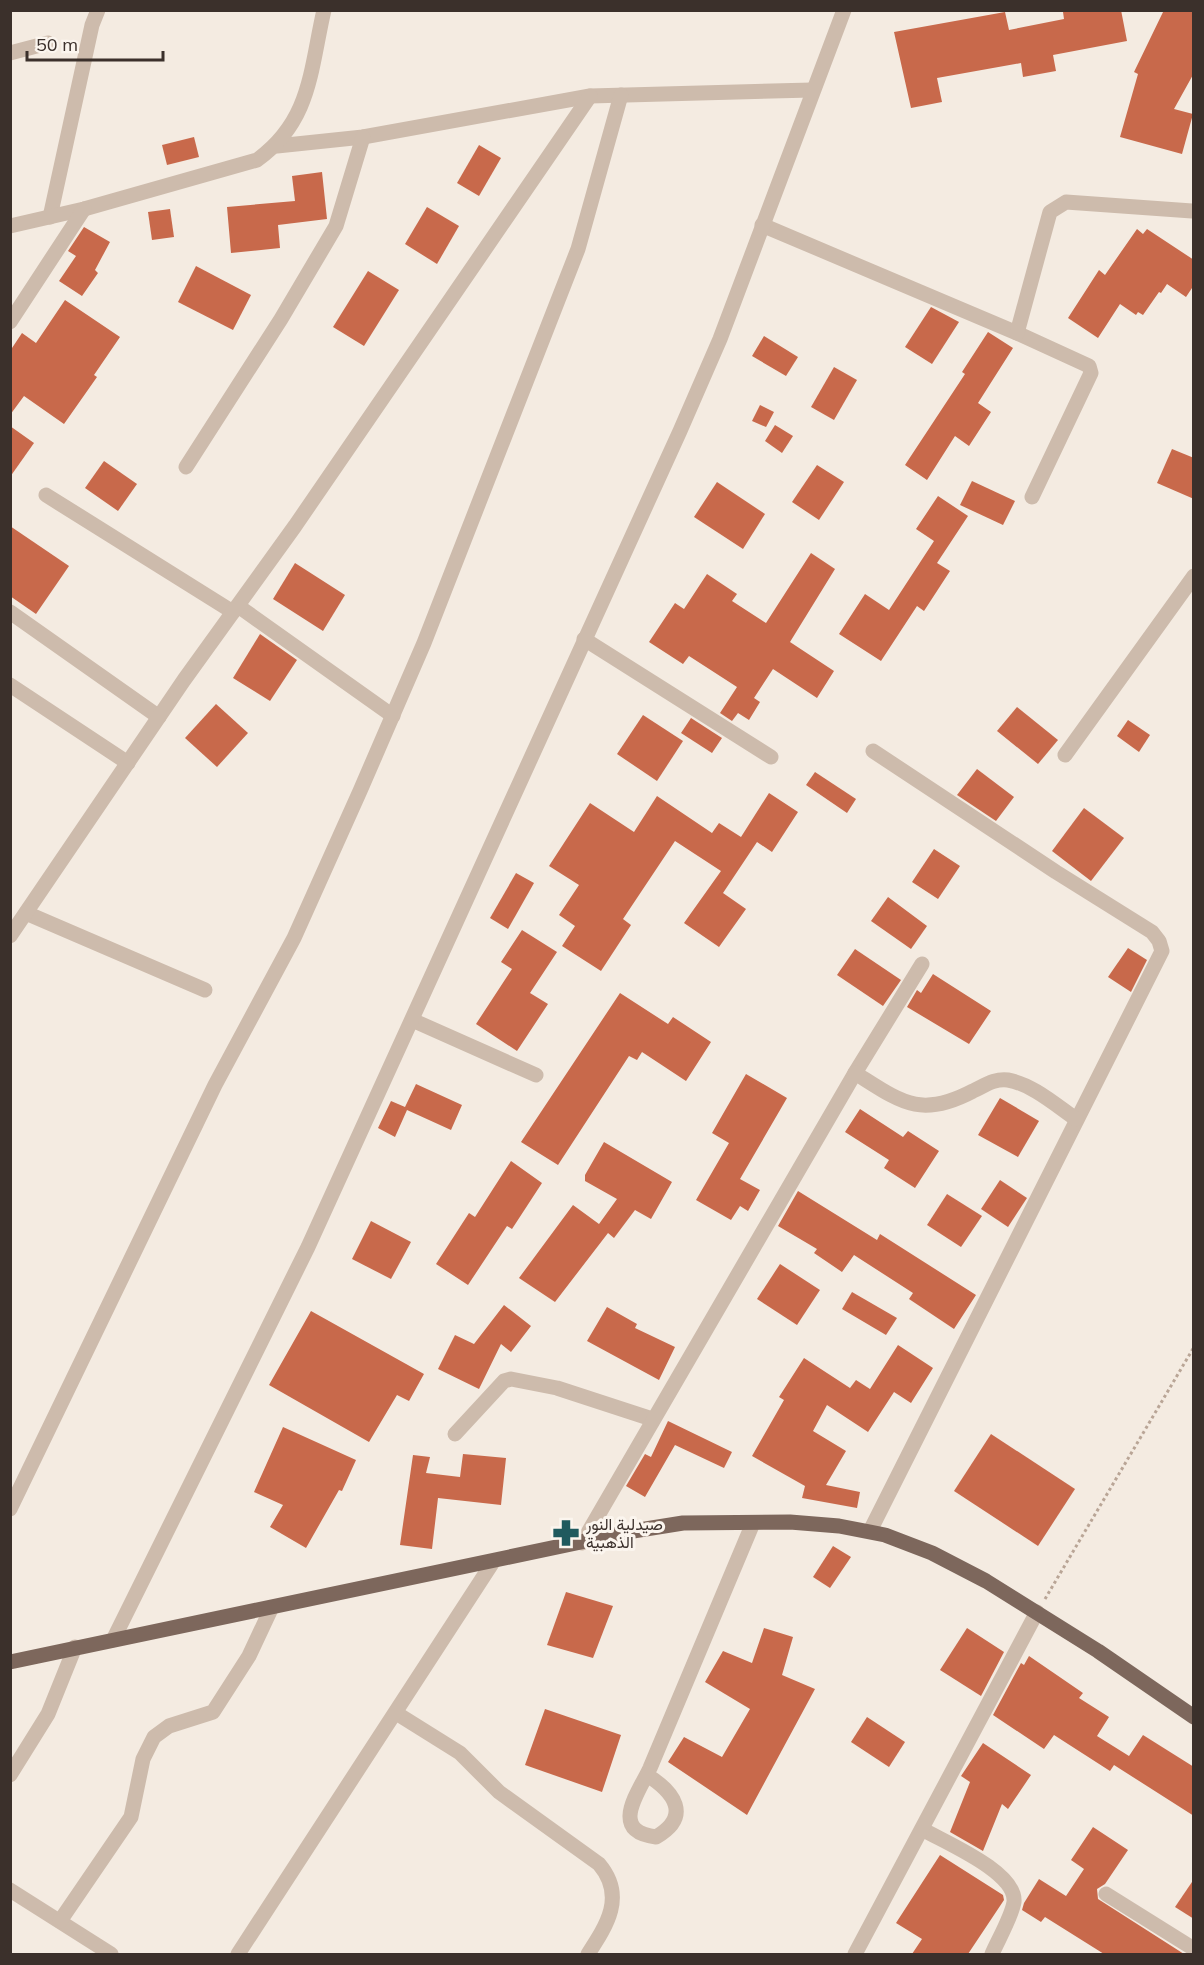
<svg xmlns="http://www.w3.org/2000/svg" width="1204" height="1965" viewBox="0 0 1204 1965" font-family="Mulish,Vazirmatn,sans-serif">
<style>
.building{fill:#c8694b}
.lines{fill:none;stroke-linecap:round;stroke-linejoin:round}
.path{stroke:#b9a596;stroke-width:3;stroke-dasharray:3 3;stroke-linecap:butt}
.minor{stroke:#cdbbac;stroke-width:15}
.major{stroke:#7d675c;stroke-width:15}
.labels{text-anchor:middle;stroke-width:6;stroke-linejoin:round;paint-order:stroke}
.poi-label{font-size:16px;fill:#3b302b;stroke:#fbf5ee;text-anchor:start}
</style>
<rect width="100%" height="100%" fill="#f4ebe1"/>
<g class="building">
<polygon points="1072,10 1121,10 1127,41 1053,55 1056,71 1023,77 1021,63 937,78 942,102 911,108 894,32 1005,12 1009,30 1064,19 1063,12"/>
<polygon points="1164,10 1194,10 1194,73 1174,109 1193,114 1182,154 1120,137 1138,74 1134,72"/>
<polygon points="194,137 199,157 167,165 162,145"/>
<polygon points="479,145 501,158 479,196 457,183"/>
<polygon points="322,172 327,219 278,225 280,248 231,253 227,207 295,201 292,176"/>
<polygon points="427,207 459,226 437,264 405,244"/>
<polygon points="170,209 174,237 152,240 148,212"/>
<polygon points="84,227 110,242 95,270 98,273 82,296 59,281 76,256 68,251"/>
<polygon points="1137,229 1143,234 1147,229 1194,260 1194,285 1186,297 1167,284 1161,293 1159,292 1143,315 1138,312 1136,315 1120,304 1098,338 1068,318 1099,270 1105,275"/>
<polygon points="196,266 251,295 233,330 178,302"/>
<polygon points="368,271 399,290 364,346 333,327"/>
<polygon points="65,300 120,337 94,375 97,377 64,424 24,396 10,415 10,351 22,333 36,343"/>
<polygon points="931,307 959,322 932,364 905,347"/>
<polygon points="988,332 1013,348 978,403 991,412 969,446 955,436 927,480 905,465 965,374 962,372"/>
<polygon points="764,336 798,357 786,376 752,356"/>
<polygon points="834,367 857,380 834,420 811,407"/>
<polygon points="760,405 774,412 766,427 752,421"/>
<polygon points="775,425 793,436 782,453 765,441"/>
<polygon points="10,426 34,443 10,477"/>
<polygon points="1172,449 1194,458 1194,499 1157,483"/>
<polygon points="104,461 137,484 118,511 85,488"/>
<polygon points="817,465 844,482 819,520 792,502"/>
<polygon points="972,481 1015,501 1003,525 960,505"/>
<polygon points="717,482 765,514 743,549 694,517"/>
<polygon points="938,496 968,516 937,563 950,571 924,611 917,606 881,661 839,634 865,594 889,610 934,541 916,529"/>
<polygon points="10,526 69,566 36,614 10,596"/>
<polygon points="811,553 835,569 790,642 834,671 817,698 773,669 754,698 760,702 749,720 738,713 732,721 720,713 737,687 689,656 683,664 649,642 675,603 684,609 707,574 737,594 732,601 766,623"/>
<polygon points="295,563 345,595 323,631 273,599"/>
<polygon points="260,634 297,660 270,701 233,678"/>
<polygon points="216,704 248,733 217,767 185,738"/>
<polygon points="1017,707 1058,740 1038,764 997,731"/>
<polygon points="643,715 683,741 657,781 617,754"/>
<polygon points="691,718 722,738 712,753 681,733"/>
<polygon points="1128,720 1150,735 1139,752 1117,736"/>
<polygon points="977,769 1014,797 996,821 957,795"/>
<polygon points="815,772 856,799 847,813 806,785"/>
<polygon points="769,793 798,812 772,852 757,842 723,893 746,909 719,947 684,923 721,871 675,841 623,919 631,925 601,971 562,946 575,926 559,915 579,885 549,866 590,803 634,832 657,796 712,833 719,823 741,837"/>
<polygon points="1084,808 1124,838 1091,881 1052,851"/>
<polygon points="934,849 960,866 938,899 912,882"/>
<polygon points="516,873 534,883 508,929 490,918"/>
<polygon points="888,897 927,926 911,949 871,921"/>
<polygon points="522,930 557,952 530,993 548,1004 517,1051 476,1024 512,969 501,962"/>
<polygon points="1128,948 1147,960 1131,992 1108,977"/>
<polygon points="855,949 901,980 883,1006 837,975"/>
<polygon points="933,974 991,1011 969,1044 907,1007 917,990 921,993"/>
<polygon points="620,993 668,1024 673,1017 711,1042 686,1081 642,1052 637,1060 629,1056 558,1165 521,1142"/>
<polygon points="746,1074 787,1098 740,1179 760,1190 748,1211 740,1206 731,1220 696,1200 729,1143 712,1133"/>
<polygon points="416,1084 462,1105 451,1130 407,1110 395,1137 378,1128 391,1101 405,1107"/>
<polygon points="1000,1098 1039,1121 1018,1157 978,1135"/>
<polygon points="860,1109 903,1137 908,1131 939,1151 915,1188 884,1168 889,1160 845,1132"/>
<polygon points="604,1142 672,1182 651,1219 635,1210 614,1238 608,1233 555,1302 519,1278 573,1205 599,1224 617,1199 585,1181 585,1175"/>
<polygon points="511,1161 542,1183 512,1229 507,1226 468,1285 436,1264 469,1213 475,1217"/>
<polygon points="1000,1180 1027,1198 1008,1227 981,1209"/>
<polygon points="798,1191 877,1240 880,1234 976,1295 954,1329 909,1299 913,1293 854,1255 842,1272 814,1253 817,1249 778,1226"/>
<polygon points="947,1194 982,1216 961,1247 927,1225"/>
<polygon points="371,1221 411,1242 391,1279 352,1259"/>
<polygon points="780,1264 820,1290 797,1325 757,1299"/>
<polygon points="852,1292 897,1318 886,1335 842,1309"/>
<polygon points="504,1305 531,1326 511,1352 501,1344 479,1389 438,1369 455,1335 474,1344"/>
<polygon points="607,1307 637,1324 635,1328 675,1347 659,1380 587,1341"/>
<polygon points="311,1311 424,1374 409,1401 397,1395 369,1442 269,1385"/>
<polygon points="898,1345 933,1368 911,1403 894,1392 868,1432 827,1405 813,1431 846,1451 826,1485 860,1492 857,1508 802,1498 805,1486 752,1456 784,1400 779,1397 804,1358 850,1388 856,1380 870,1389"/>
<polygon points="668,1421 732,1452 724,1468 675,1445 645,1497 626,1486 645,1454 651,1457"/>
<polygon points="283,1427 356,1460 342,1491 339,1490 306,1548 270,1527 283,1505 254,1492"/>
<polygon points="991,1434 1075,1489 1038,1546 954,1491"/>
<polygon points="463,1454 506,1458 501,1505 438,1498 432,1549 400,1545 413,1455 430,1457 426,1473 460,1477"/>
<polygon points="833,1546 851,1557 830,1588 813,1577"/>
<polygon points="566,1592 613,1606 593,1658 547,1645"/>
<polygon points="764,1628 793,1637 782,1675 815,1689 747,1815 668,1762 684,1737 722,1757 750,1709 705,1682 723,1651 752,1663"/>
<polygon points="967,1628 1004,1652 981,1696 940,1670"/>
<polygon points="1029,1656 1083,1693 1079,1698 1109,1717 1097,1736 1129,1756 1143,1735 1194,1767 1194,1816 1114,1765 1110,1771 1054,1735 1044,1749 993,1715 1021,1663 1024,1665"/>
<polygon points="545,1709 621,1735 602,1792 525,1765"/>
<polygon points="867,1717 905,1742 889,1767 851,1742"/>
<polygon points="983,1743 1031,1775 1008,1809 1002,1804 983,1851 950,1832 970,1782 961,1776"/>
<polygon points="1093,1827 1128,1850 1105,1884 1097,1889 1098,1899 1184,1954 1104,1954 1045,1917 1041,1922 1022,1910 1024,1903 1039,1879 1066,1896 1084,1869 1071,1860"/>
<polygon points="940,1855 1003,1895 1004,1900 968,1954 912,1954 922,1939 896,1923"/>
<polygon points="1194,1879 1194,1919 1175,1907"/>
</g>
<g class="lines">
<polyline class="path" points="1045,1599 1194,1347"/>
<g class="minor">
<polyline points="10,53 48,43"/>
<polyline points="277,146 363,137 590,96 812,90"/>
<polyline points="50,217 92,25 98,10"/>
<polyline points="762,225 1017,333 1089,366 1091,373 1032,497"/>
<path d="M10 226 84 209 257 160C311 121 310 71 324 10"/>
<polyline points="10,322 84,209"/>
<polyline points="1017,333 1050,212 1066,202 1192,211"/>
<polyline points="186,467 281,319 336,226 363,137"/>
<polyline points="46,495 233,612"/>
<polyline points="238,606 393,716"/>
<polyline points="10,612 159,717"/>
<polyline points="584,639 771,757"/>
<polyline points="10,685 128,763"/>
<polyline points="1065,755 1194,576"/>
<polyline points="26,913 205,990"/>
<polyline points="10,936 184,680 295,526 590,96"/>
<polyline points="412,1020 536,1075"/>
<polyline points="855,1073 922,964"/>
<polyline points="455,1434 504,1381 511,1379 557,1388 652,1419"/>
<polyline points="10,1509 215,1085 294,938 360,791 424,643 578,249 621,95"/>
<polyline points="870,1531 1162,951 1159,941 1152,932 1056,872 873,751"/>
<path d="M582 1543 855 1073C901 1102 920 1119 973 1091 984 1086 995 1078 1008 1080 1032 1084 1057 1106 1076 1119"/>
<polyline points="113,1640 308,1247 680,431 720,339 844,10"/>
<path d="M396 1713 460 1753 499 1792 599 1864C626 1896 607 1925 588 1954"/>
<polyline points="10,1775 48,1714 75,1647"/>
<path d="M647 1775C674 1792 692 1816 656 1837 608 1831 639 1792 650 1768L753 1523"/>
<path d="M922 1829C944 1842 1017 1872 1014 1902 1012 1916 998 1940 992 1954"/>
<polyline points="10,1890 111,1954"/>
<polyline points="1106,1894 1194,1949"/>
<polyline points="60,1921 131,1817 143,1759 154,1737 169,1726 213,1712 249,1656 271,1609"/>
<polyline points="238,1954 493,1562"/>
<polyline points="855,1954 1037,1612"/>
</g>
<polyline class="major" points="10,1662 633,1531 683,1523 790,1522 839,1526 885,1535 932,1553 986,1581 1098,1651 1194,1717"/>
</g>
<defs>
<symbol id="pharmacy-bare" viewBox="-9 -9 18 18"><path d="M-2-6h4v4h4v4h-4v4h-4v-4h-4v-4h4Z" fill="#1f5a5e" stroke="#fbf5ee" stroke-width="2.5" paint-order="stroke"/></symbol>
</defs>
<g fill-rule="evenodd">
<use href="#pharmacy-bare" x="547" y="1514" width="38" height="38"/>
</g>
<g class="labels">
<g class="poi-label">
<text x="586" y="1530">صيدلية النور<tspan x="586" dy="18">الذهبية</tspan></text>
</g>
</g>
<rect width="1204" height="1965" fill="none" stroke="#3b302b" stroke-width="24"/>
<path d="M27 51v9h136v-9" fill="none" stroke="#3b302b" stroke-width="3"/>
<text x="36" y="51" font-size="18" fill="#3b302b" stroke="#fbf5ee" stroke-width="4.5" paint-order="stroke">50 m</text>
</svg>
